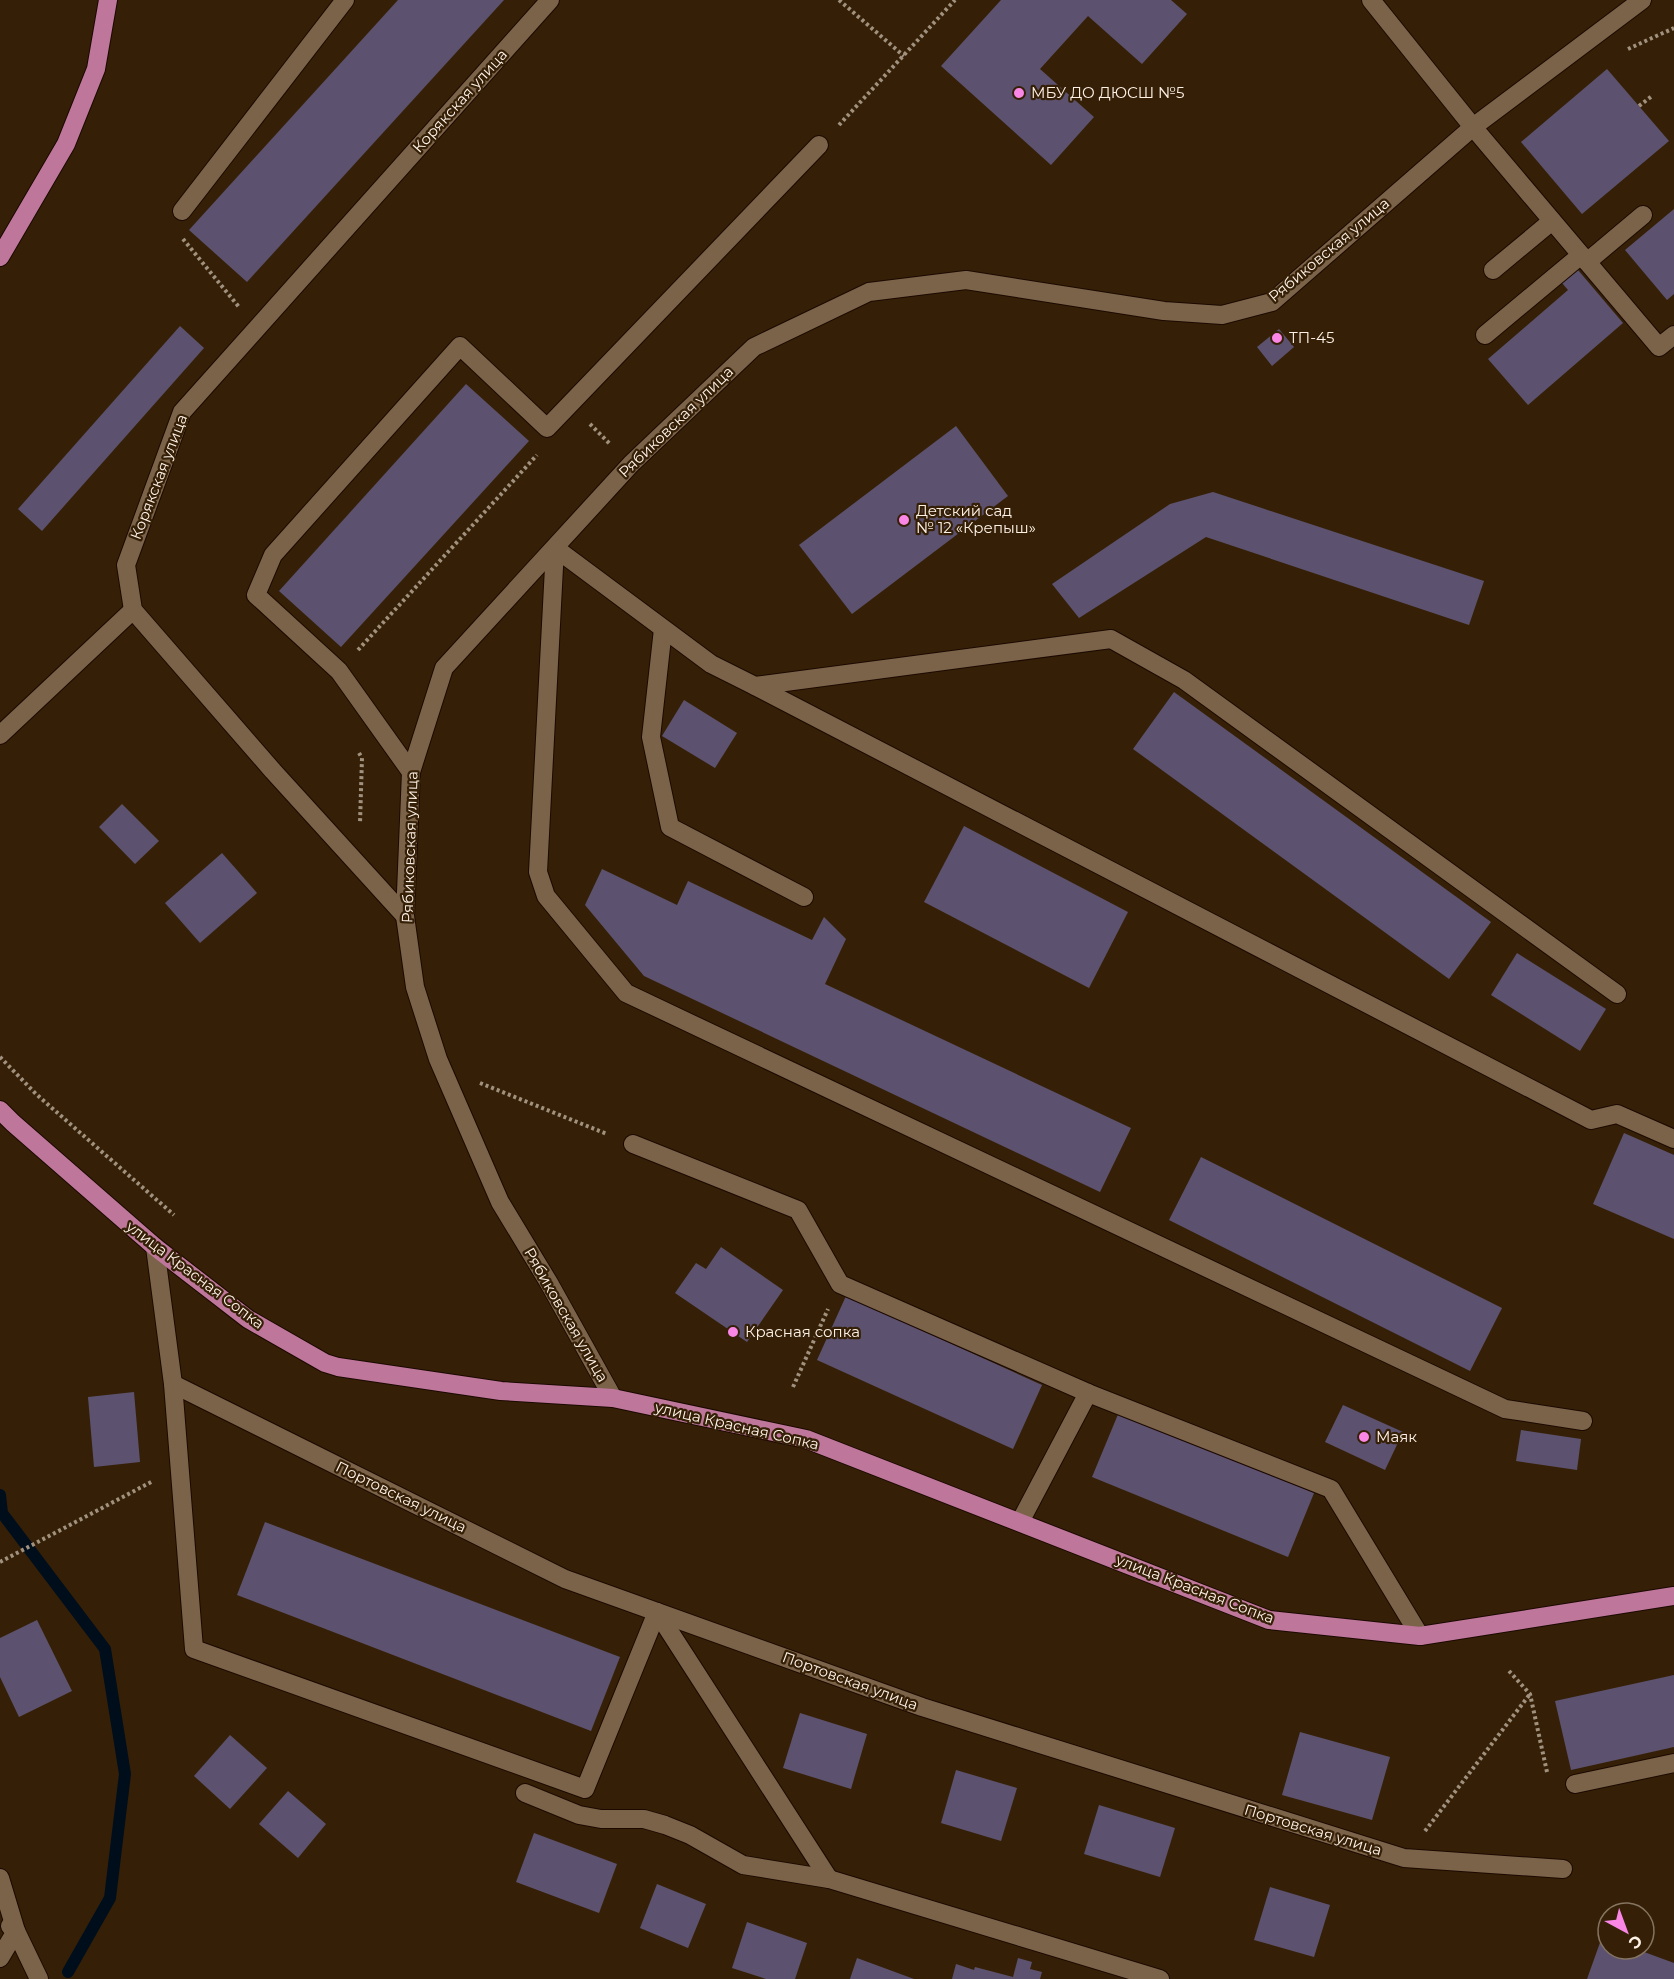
<svg xmlns="http://www.w3.org/2000/svg" width="1674" height="1979" viewBox="0 0 1674 1979" font-family="Montserrat,sans-serif">
<style>
.lines{fill:none;stroke-linecap:round;stroke-linejoin:round}
.stream{stroke:#000e1c;stroke-width:12}
.building{fill:#5c526f}
.minor-casing{stroke:#1c0900;stroke-width:20}
.major-casing{stroke:#1c0900;stroke-width:20}
.path{stroke:#a1917f;stroke-width:4;stroke-dasharray:3 3;stroke-linecap:butt}
.minor{stroke:#7b6349;stroke-width:18}
.major{stroke:#be779b;stroke-width:18}
.poi-dot{fill:#fa87e6;stroke:#352007;stroke-width:2}
.labels{text-anchor:middle;stroke-width:4.5;stroke-linejoin:round;paint-order:stroke}
.poi-label{font-size:15px;fill:#fef2e7;stroke:#352007;text-anchor:start}
.street-label{font-size:15px;fill:#fef2e7;stroke:#352007}
</style>
<rect width="100%" height="100%" fill="#352007"/>
<g class="lines">
<polyline class="stream" points="0,1495 2,1513 105,1649 125,1774 110,1898 68,1972"/>
</g>
<g class="building">
<polygon points="398,0 504,0 247,282 189,230"/>
<polygon points="1001,0 1171,0 1187,14 1142,64 1088,16 1040,69 1094,117 1051,165 941,66"/>
<polygon points="1607,69 1669,141 1582,214 1521,142"/>
<polygon points="1674,209 1674,294 1667,300 1625,250"/>
<polygon points="1578,270 1623,323 1528,405 1488,359 1568,290 1562,283"/>
<polygon points="180,326 204,348 42,531 18,509"/>
<polygon points="1279,329 1294,347 1272,366 1257,347"/>
<polygon points="466,384 529,441 341,647 279,591"/>
<polygon points="956,426 1008,496 852,614 799,545"/>
<polygon points="1213,492 1484,581 1469,625 1206,537 1079,618 1052,584 1170,504"/>
<polygon points="1174,692 1491,922 1449,979 1133,749"/>
<polygon points="684,700 737,733 715,768 662,736"/>
<polygon points="122,804 159,841 135,864 99,827"/>
<polygon points="964,826 1128,912 1089,988 924,902"/>
<polygon points="222,853 257,893 200,943 165,903"/>
<polygon points="602,869 677,905 688,881 812,940 824,917 846,939 825,984 1131,1128 1100,1192 644,976 585,905"/>
<polygon points="1517,953 1606,1009 1580,1051 1491,995"/>
<polygon points="1624,1133 1674,1155 1674,1239 1593,1204"/>
<polygon points="1201,1157 1502,1308 1470,1371 1169,1220"/>
<polygon points="721,1247 783,1290 747,1342 675,1293 696,1263 706,1269"/>
<polygon points="846,1296 1042,1385 1013,1449 817,1360"/>
<polygon points="134,1392 140,1462 94,1467 88,1397"/>
<polygon points="1343,1405 1403,1432 1385,1470 1325,1442"/>
<polygon points="1119,1412 1314,1493 1288,1557 1092,1477"/>
<polygon points="1521,1430 1581,1439 1577,1470 1516,1461"/>
<polygon points="265,1522 620,1657 591,1731 237,1595"/>
<polygon points="37,1620 72,1691 19,1717 0,1677 0,1638"/>
<polygon points="1674,1675 1674,1747 1571,1770 1555,1701"/>
<polygon points="800,1713 867,1734 851,1789 783,1768"/>
<polygon points="1300,1732 1390,1757 1372,1820 1282,1795"/>
<polygon points="230,1735 267,1768 230,1809 194,1776"/>
<polygon points="956,1770 1017,1788 1001,1841 941,1823"/>
<polygon points="288,1791 326,1824 298,1858 259,1824"/>
<polygon points="1099,1805 1175,1828 1160,1877 1084,1854"/>
<polygon points="534,1833 617,1864 599,1913 516,1882"/>
<polygon points="657,1884 706,1904 688,1948 640,1928"/>
<polygon points="1270,1887 1330,1905 1314,1957 1254,1940"/>
<polygon points="747,1922 807,1943 795,1979 766,1979 732,1968"/>
<polygon points="1602,1937 1608,1939 1608,1949 1636,1949 1674,1963 1674,1979 1587,1979"/>
<polygon points="857,1958 914,1979 850,1979"/>
<polygon points="1018,1958 1032,1962 1030,1969 1042,1972 1040,1979 952,1979 956,1964 974,1970 975,1967 1013,1977"/>
</g>
<g class="lines">
<defs>
<g id="minor">
<polyline points="1371,0 1473,127 1659,347 1674,335"/>
<polyline points="182,211 345,0"/>
<polyline points="1587,262 1643,215"/>
<polyline points="1493,270 1552,221"/>
<polyline points="1485,335 1581,255"/>
<polyline points="663,629 651,737 670,827 804,897"/>
<polyline points="755,686 1591,1120 1617,1114 1674,1139"/>
<polyline points="0,735 133,610"/>
<polyline points="411,772 339,671 256,595 273,555 460,346 547,428 819,145"/>
<polyline points="405,916 273,771 133,610 126,565 182,412 550,0"/>
<polyline points="633,1144 798,1210 840,1284 1088,1393 1020,1522"/>
<polyline points="155,1247 173,1384 194,1649 585,1789 657,1612"/>
<polyline points="173,1384 565,1579 922,1707 1404,1858 1563,1869"/>
<polyline points="1088,1393 1331,1489 1420,1636"/>
<polyline points="613,1398 549,1283 500,1202 438,1059 415,987 405,916 411,772 444,668 631,464 754,347 869,292 966,280 1164,311 1222,315 1272,302 1473,127 1642,0"/>
<polyline points="1583,1421 1505,1409 626,993 546,896 538,872 555,548 711,664 755,686 1111,639 1184,680 1617,994"/>
<polyline points="657,1612 829,1879"/>
<polyline points="1575,1784 1674,1763"/>
<polyline points="525,1793 579,1815 601,1819 644,1819 665,1825 690,1835 743,1865 829,1879 1160,1979"/>
<polyline points="0,1878 16,1931 0,1958"/>
<polyline points="10,1926 16,1931 39,1979"/>
</g>
<g id="major">
<polyline points="0,257 66,144 96,69 108,0"/>
<polyline points="0,1110 13,1123 155,1247 248,1319 325,1363 338,1367 501,1391 613,1398 806,1439 1269,1620 1420,1636 1674,1596"/>
</g>
</defs>
<use href="#minor" class="minor-casing"/>
<use href="#major" class="major-casing"/>
<g class="path">
<polyline points="839,0 904,56"/>
<polyline points="1628,49 1674,28"/>
<polyline points="1639,106 1652,96"/>
<polyline points="839,125 955,0"/>
<polyline points="183,239 239,307"/>
<polyline points="590,424 610,444"/>
<polyline points="358,650 537,455"/>
<polyline points="359,753 362,758 360,823"/>
<polyline points="0,1057 36,1094 174,1215"/>
<polyline points="480,1083 607,1134"/>
<polyline points="793,1387 828,1309"/>
<polyline points="0,1562 153,1481"/>
<polyline points="1509,1671 1530,1694 1547,1772"/>
<polyline points="1425,1831 1530,1694"/>
</g>
<use href="#minor" class="minor"/>
<use href="#major" class="major"/>
</g>
<g class="poi-dot">
<circle cx="1019" cy="93" r="6"/>
<circle cx="1277" cy="338" r="6"/>
<circle cx="904" cy="520" r="6"/>
<circle cx="733" cy="1332" r="6"/>
<circle cx="1364" cy="1437" r="6"/>
</g>
<g class="labels">
<g class="poi-label">
<text x="1031" y="98">МБУ ДО ДЮСШ №5</text>
<text x="1289" y="343">ТП-45</text>
<text x="916" y="516">Детский сад<tspan x="916" dy="17">№ 12 «Крепыш»</tspan></text>
<text x="745" y="1337">Красная сопка</text>
<text x="1376" y="1442">Маяк</text>
</g>
<g class="street-label">
<text transform="translate(460 101) rotate(-48)" y="5">Корякская улица</text>
<text transform="translate(1329 250) rotate(-40)" y="5">Рябиковская улица</text>
<text transform="translate(676 422) rotate(-44)" y="5">Рябиковская улица</text>
<text transform="translate(159 477) rotate(-69)" y="5">Корякская улица</text>
<text transform="translate(410 847) rotate(-88)" y="5">Рябиковская улица</text>
<text transform="translate(195 1275) rotate(37)" y="5">улица Красная Сопка</text>
<text transform="translate(566 1315) rotate(60)" y="5">Рябиковская улица</text>
<text transform="translate(737 1426) rotate(13)" y="5">улица Красная Сопка</text>
<text transform="translate(401 1497) rotate(26)" y="5">Портовская улица</text>
<text transform="translate(1195 1589) rotate(21)" y="5">улица Красная Сопка</text>
<text transform="translate(850 1681) rotate(20)" y="5">Портовская улица</text>
<text transform="translate(1313 1830) rotate(17)" y="5">Портовская улица</text>
</g>
</g>
<g transform="translate(1626 1931) rotate(139)"><circle r="28" fill="#352007" stroke="#857461" stroke-width="1.5"/>
<path d="M0-4.5L10 22L0 15L-10 22Z" fill="#fa87e6"/>
<text y="-9" font-size="16" font-weight="bold" text-anchor="middle" fill="#fef2e7">С</text>
</g>
</svg>
